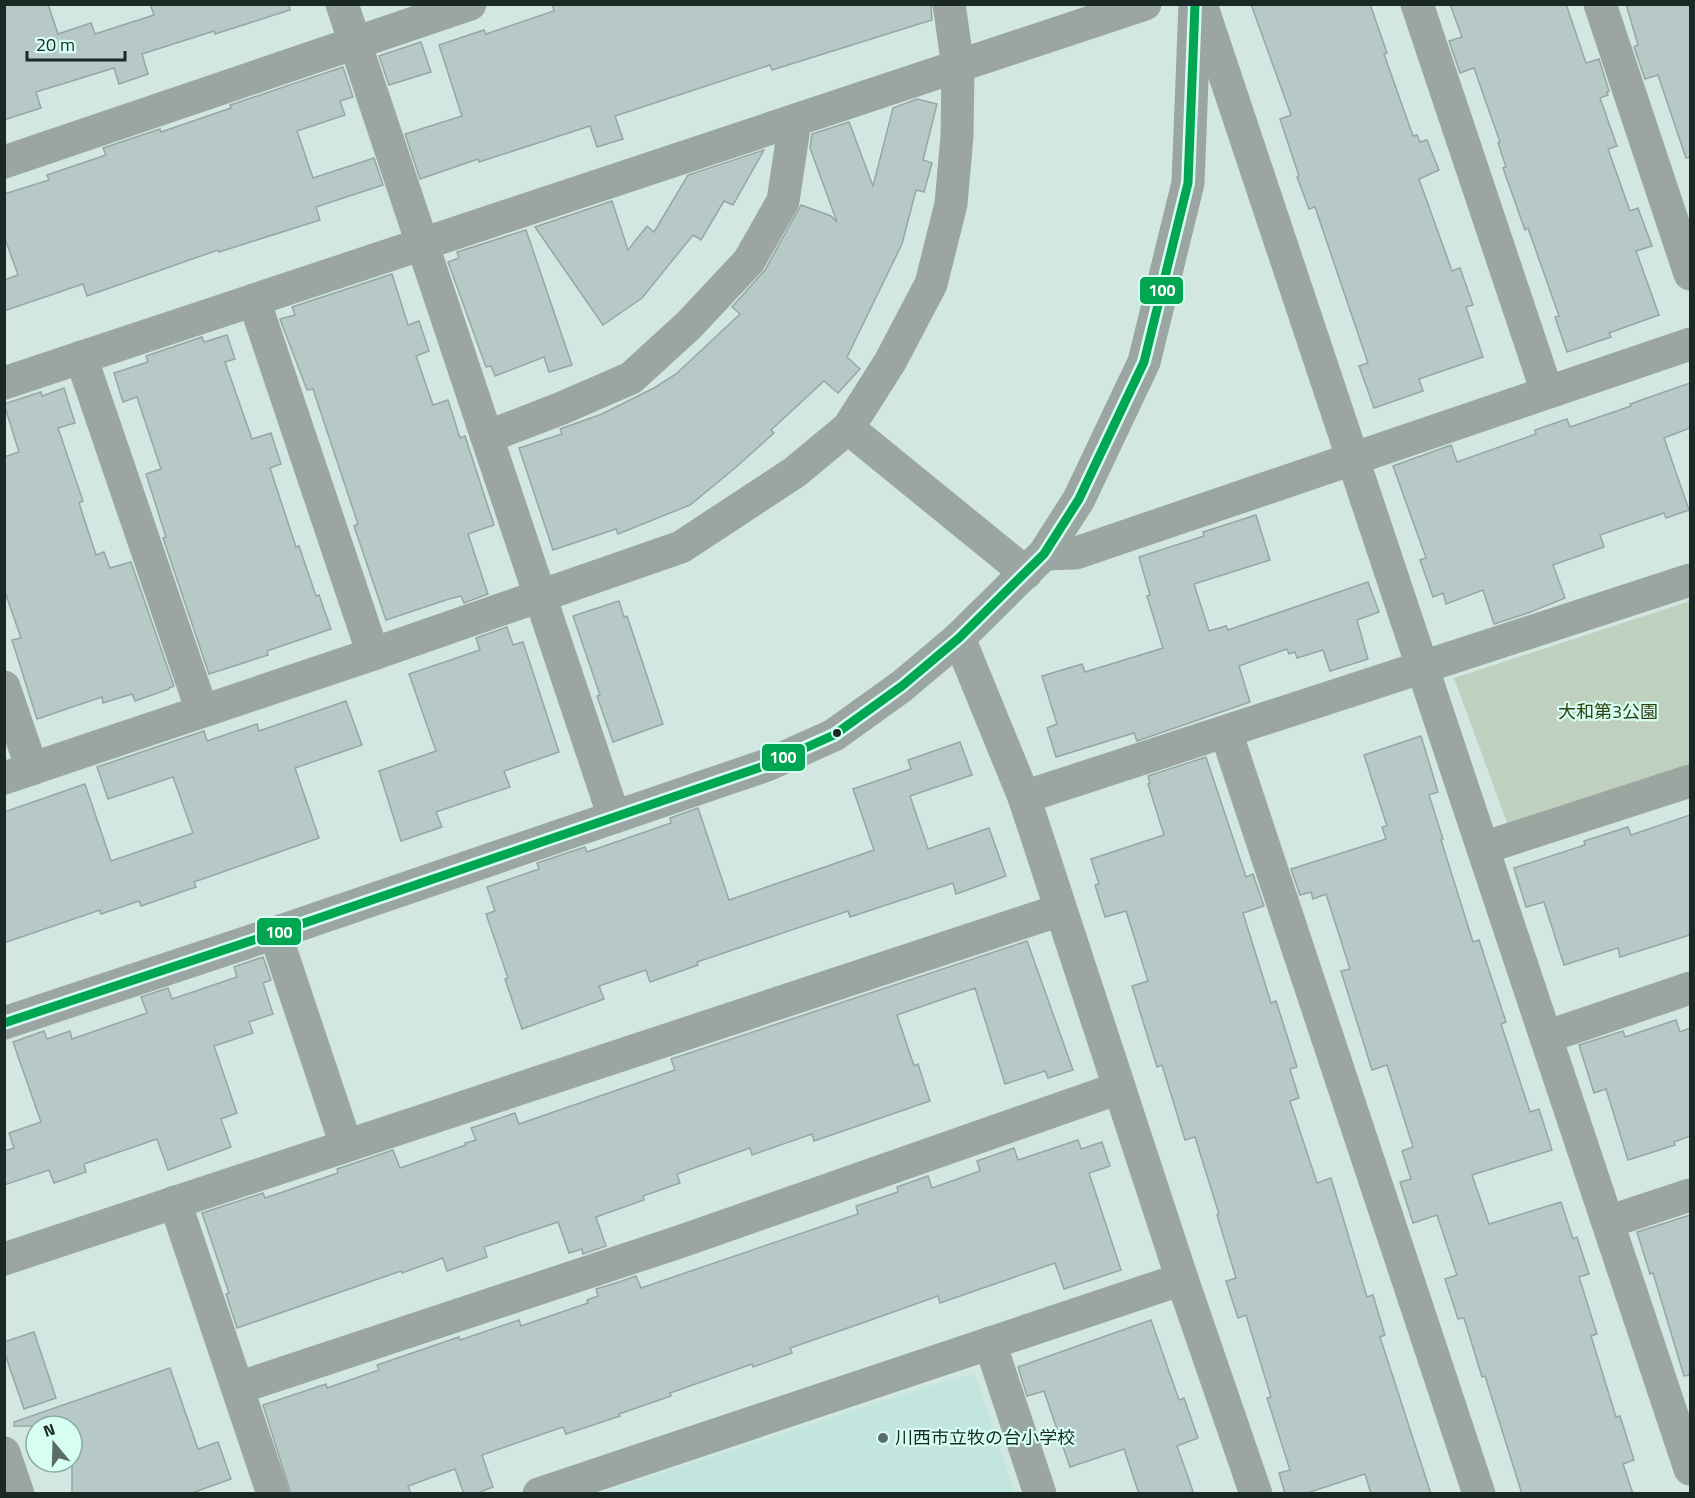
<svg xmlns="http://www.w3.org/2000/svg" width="1695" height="1498" viewBox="0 0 1695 1498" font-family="'Titillium Web','Noto Sans JP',sans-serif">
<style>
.built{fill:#c2e6dd}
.green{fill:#c0d0be}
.building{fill:#b7c9c7;stroke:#96a6a4;stroke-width:1.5}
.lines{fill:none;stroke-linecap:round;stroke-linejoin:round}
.street{stroke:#9ca6a1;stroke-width:33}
.secondary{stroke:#9ba5a1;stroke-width:33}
.bus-1-casing{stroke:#d6fef3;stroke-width:14}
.bus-1{stroke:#00a651;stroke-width:9}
.bus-dot{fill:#1a2925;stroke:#d6fef3;stroke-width:2}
.poi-dot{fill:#5a6c67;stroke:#d6fef3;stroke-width:2}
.labels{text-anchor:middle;stroke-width:4.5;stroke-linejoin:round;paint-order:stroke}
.park-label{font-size:18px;fill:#324110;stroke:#d6fef3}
.poi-label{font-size:18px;fill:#1a2925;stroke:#d6fef3;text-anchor:start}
.line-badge{stroke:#d6fef3;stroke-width:2}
.badge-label{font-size:16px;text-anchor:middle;font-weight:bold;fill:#fff}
</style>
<rect width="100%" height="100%" fill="#d2e7e2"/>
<polygon class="built" points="975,1374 1015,1493 599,1493 939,1383"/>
<polygon class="green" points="1690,601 1690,770 1509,828 1454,678"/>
<g class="building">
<polygon points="4,4 48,4 58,34 91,23 95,34 154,15 150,4 289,4 290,10 215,34 214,31 142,54 148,74 119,84 114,68 36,92 41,108 4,120"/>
<polygon points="552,4 931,4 932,20 772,70 770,65 615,116 623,139 597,147 590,126 479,162 478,159 420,179 405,134 462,116 439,45 484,30 486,34 554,11"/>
<polygon points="1251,4 1370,4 1387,53 1384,54 1413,136 1417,135 1420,142 1427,140 1439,170 1419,179 1452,271 1460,268 1473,305 1466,307 1483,357 1419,379 1423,391 1374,408 1359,366 1368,363 1315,207 1309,209 1297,177 1299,176 1280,119 1291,115"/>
<polygon points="1450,4 1566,4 1586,63 1599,59 1609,91 1607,92 1608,95 1600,98 1617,146 1608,149 1630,211 1638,208 1652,246 1636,251 1659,315 1609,333 1611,337 1567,352 1555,317 1559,316 1528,228 1525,230 1503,168 1506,167 1498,143 1500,142 1474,68 1460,73 1449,41 1462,37"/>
<polygon points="1626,4 1690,4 1690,157 1686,158 1658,75 1645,79 1634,47 1638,45"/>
<polygon points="421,42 431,72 389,85 379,56"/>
<polygon points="343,67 353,97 340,101 345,115 297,131 313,178 374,158 383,185 316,207 320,220 219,252 218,250 87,296 83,284 4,311 4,280 18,275 4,236 4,194 49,180 47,175 106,155 103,148 160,129 161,132 231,108 230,105"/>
<polygon points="917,99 937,104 923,160 932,163 924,192 916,190 902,244 847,357 860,369 838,393 824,381 771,430 774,433 735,468 690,505 618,534 616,529 553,550 519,448 562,434 560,429 602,414 654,388 676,374 740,314 732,307 765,270 801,205 831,216 837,222 810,148 812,134 849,122 873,186 893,108"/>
<polygon points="764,150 733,205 724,201 701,240 693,235 642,298 603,325 535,227 612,201 628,250 647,226 654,232 688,175"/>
<polygon points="526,230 572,365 549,372 544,357 495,376 491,366 486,367 448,262 459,258 457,252"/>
<polygon points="392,274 408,325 419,321 429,351 416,356 433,405 448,400 460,438 465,436 494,525 468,534 488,594 464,603 461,596 449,599 386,620 354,526 358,524 313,389 307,390 280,319 295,315 292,307"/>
<polygon points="227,335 235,359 225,362 252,439 271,433 281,464 270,468 296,547 299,546 316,596 319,595 331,629 267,651 268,655 209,674 163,538 166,537 146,474 161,469 137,397 123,402 114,373 148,362 146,356 202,337 204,342"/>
<polygon points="1690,383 1690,428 1664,438 1689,510 1666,518 1664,513 1600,535 1604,547 1553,565 1565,598 1528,613 1494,624 1483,590 1446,604 1443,593 1433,597 1420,560 1426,558 1393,466 1451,445 1457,462 1536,434 1535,430 1567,419 1570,427 1631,406 1630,404"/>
<polygon points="64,388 75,423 58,428 83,501 79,503 96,555 104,552 110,568 131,562 174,686 169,688 169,689 135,701 132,694 103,703 102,697 37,719 12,640 21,638 4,589 4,457 19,452 4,404 41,392 42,396"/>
<polygon points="1256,515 1270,560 1194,584 1209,631 1226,626 1228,630 1368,582 1379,612 1357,620 1368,659 1330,671 1323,650 1297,658 1295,652 1289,654 1287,649 1239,666 1250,702 1137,741 1134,733 1056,757 1047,728 1057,724 1042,676 1082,664 1085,672 1163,648 1147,596 1150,595 1139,557 1204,536 1203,532"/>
<polygon points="619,601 624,617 627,616 663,724 613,742 597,696 600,695 573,616"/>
<polygon points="507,627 513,645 523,642 559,752 504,771 510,787 436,812 442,827 401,841 379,771 436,751 409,674 480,650 476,638"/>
<polygon points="346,701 362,745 295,768 319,838 194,882 196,887 141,906 139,901 101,914 100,910 4,943 4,812 85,784 111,861 193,833 173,777 108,799 97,767 204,731 207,741 257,724 259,731"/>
<polygon points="1421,736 1438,792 1429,795 1443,839 1441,840 1473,942 1479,940 1506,1022 1501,1024 1530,1112 1539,1109 1552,1150 1472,1175 1489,1224 1561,1202 1573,1239 1577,1237 1589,1274 1579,1277 1597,1334 1591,1336 1616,1417 1620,1416 1634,1460 1623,1464 1633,1494 1522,1494 1485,1376 1482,1377 1464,1318 1458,1319 1445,1279 1457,1275 1437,1215 1413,1223 1400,1182 1411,1179 1402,1151 1413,1147 1387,1065 1372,1070 1341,971 1350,969 1326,894 1313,899 1311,892 1300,895 1291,869 1386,839 1382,827 1387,826 1364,755"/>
<polygon points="960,742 972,775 910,796 928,849 989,828 1006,876 956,894 953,883 850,917 848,911 697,962 698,965 650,982 646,970 599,986 604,999 522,1029 505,979 508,978 486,914 495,911 487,887 539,869 537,863 585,847 587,852 671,823 670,818 698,808 729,900 874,850 853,789 911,769 908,760"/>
<polygon points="1206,757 1246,877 1253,874 1264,906 1243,913 1271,1003 1276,1001 1297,1067 1290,1069 1299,1098 1290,1101 1317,1183 1331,1178 1367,1297 1373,1295 1385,1335 1380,1337 1431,1494 1371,1494 1365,1474 1304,1494 1285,1494 1279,1473 1290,1470 1267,1398 1271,1397 1246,1315 1238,1318 1226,1281 1236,1278 1217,1215 1219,1214 1195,1137 1185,1140 1162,1065 1157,1067 1132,986 1148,981 1126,911 1105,917 1095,885 1099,884 1091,859 1164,835 1148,784 1150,783 1148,776"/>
<polygon points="1690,815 1690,935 1620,957 1618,948 1564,965 1544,902 1526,907 1514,868 1585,845 1584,841 1628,827 1631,835"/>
<polygon points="1027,941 1073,1070 1048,1078 1045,1071 1005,1084 975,988 897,1015 914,1066 918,1064 930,1101 814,1141 812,1134 752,1155 750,1148 677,1174 680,1183 643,1196 644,1200 596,1217 606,1246 583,1254 582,1249 569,1253 558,1222 484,1247 487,1257 447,1271 443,1258 402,1273 401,1271 237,1328 226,1294 229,1293 202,1213 263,1193 265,1198 338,1173 337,1169 393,1150 400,1168 466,1145 465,1143 476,1140 471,1128 515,1113 519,1124 675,1070 671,1059"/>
<polygon points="263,957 271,980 263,983 273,1014 249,1022 253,1033 214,1046 237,1113 221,1119 231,1147 168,1170 157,1139 84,1164 86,1172 54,1183 49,1170 4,1185 4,1151 14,1148 9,1133 41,1122 13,1042 44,1031 47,1039 70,1031 72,1039 147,1013 141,997 168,988 172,999 237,977 234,967"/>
<polygon points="1676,1020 1680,1032 1690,1028 1690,1136 1674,1142 1675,1145 1628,1160 1606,1089 1594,1093 1579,1045 1623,1031 1625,1037"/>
<polygon points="1078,1140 1081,1149 1102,1142 1110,1166 1089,1173 1121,1270 1064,1289 1055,1263 940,1303 938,1296 868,1321 790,1348 792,1353 753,1367 752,1364 670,1393 671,1396 619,1414 620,1416 566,1434 563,1427 482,1455 493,1487 475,1494 464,1494 455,1469 408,1486 411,1494 291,1494 263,1405 326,1384 327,1388 379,1370 377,1365 459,1337 460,1340 519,1320 521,1326 588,1303 587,1300 598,1296 596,1289 619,1282 636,1276 641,1288 858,1214 856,1206 898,1192 897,1187 928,1176 932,1188 980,1171 977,1161 1014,1148 1018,1160"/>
<polygon points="1690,1215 1690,1375 1684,1376 1653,1273 1650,1274 1637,1232"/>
<polygon points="1151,1320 1179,1400 1184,1398 1198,1438 1177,1446 1194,1494 1139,1494 1124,1449 1070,1467 1044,1391 1027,1396 1018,1367"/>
<polygon points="34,1332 56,1398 24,1409 4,1351 4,1342"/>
<polygon points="170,1368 198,1449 218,1442 231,1479 189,1494 72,1494 72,1426 14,1426 14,1422"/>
</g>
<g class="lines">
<g class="street">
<polyline points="342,4 614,817"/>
<polyline points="1201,4 1690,1469"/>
<polyline points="1417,4 1547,392"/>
<polyline points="1600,4 1690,274"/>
<polyline points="4,162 470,4"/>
<polyline points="254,300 373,654"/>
<polyline points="81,357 202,711"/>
<polyline points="4,383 1145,4"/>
<polyline points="848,428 1026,573"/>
<polyline points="487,437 562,408 631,378 689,325 749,261 783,201 795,121"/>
<polyline points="1044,554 1076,553 1690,344"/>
<polyline points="4,687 32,769"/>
<polyline points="1226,732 1479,1494"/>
<polyline points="4,778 373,654 681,547 795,472 848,428 890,362 931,284 951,204 957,136 958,67 949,4"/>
<polyline points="1024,797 1690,580"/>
<polyline points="1483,848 1690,781"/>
<polyline points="275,933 346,1145"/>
<polyline points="1546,1037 1690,988"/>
<polyline points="175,1202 273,1494"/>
<polyline points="1608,1222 1690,1195"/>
<polyline points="4,1259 1060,910"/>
<polyline points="990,1343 1040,1494"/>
<polyline points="238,1388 679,1242 1119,1088"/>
<polyline points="539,1494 1182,1279"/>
</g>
<g class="secondary">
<polyline points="959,638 1024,797 1182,1279 1256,1494"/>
<polyline points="4,1023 275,933 767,765 834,735 902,686 959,638 1044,554 1079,499 1144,362 1188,183 1195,4"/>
<polyline points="4,1453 18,1494"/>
</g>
<defs>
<polyline id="bus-1" points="4,1023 275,933 767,765 834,735 902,686 959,638 1044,554 1079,499 1144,362 1188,183 1195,4"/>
</defs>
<use href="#bus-1" class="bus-1-casing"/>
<use href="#bus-1" class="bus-1"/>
</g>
<circle class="bus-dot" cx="837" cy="733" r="5"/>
<circle class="poi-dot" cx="883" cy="1438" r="6"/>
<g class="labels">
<g class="park-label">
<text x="1608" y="718">大和第3公園</text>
</g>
<g class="poi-label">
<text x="895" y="1444">川西市立牧の台小学校</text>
</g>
</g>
<g class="line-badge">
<rect x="1139" y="276" width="45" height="29" rx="6" fill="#00a651"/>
<rect x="761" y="743" width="45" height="29" rx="6" fill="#00a651"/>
<rect x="256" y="917" width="46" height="29" rx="6" fill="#00a651"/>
</g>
<g class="badge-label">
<text x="1162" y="296">100</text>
<text x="783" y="763">100</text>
<text x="279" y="938">100</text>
</g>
<rect width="1695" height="1498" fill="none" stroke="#1a2925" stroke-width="12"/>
<g transform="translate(54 1444) rotate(341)"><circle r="28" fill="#d6fef3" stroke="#8ba9a1" stroke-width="1.5"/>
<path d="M0-4.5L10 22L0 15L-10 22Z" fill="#5a6c67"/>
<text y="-9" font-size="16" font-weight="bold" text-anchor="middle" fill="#1a2925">N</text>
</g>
<path d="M27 51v9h98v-9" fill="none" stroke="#1a2925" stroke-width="3"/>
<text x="36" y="51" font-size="18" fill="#1a2925" stroke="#d6fef3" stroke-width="4.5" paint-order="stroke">20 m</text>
</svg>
